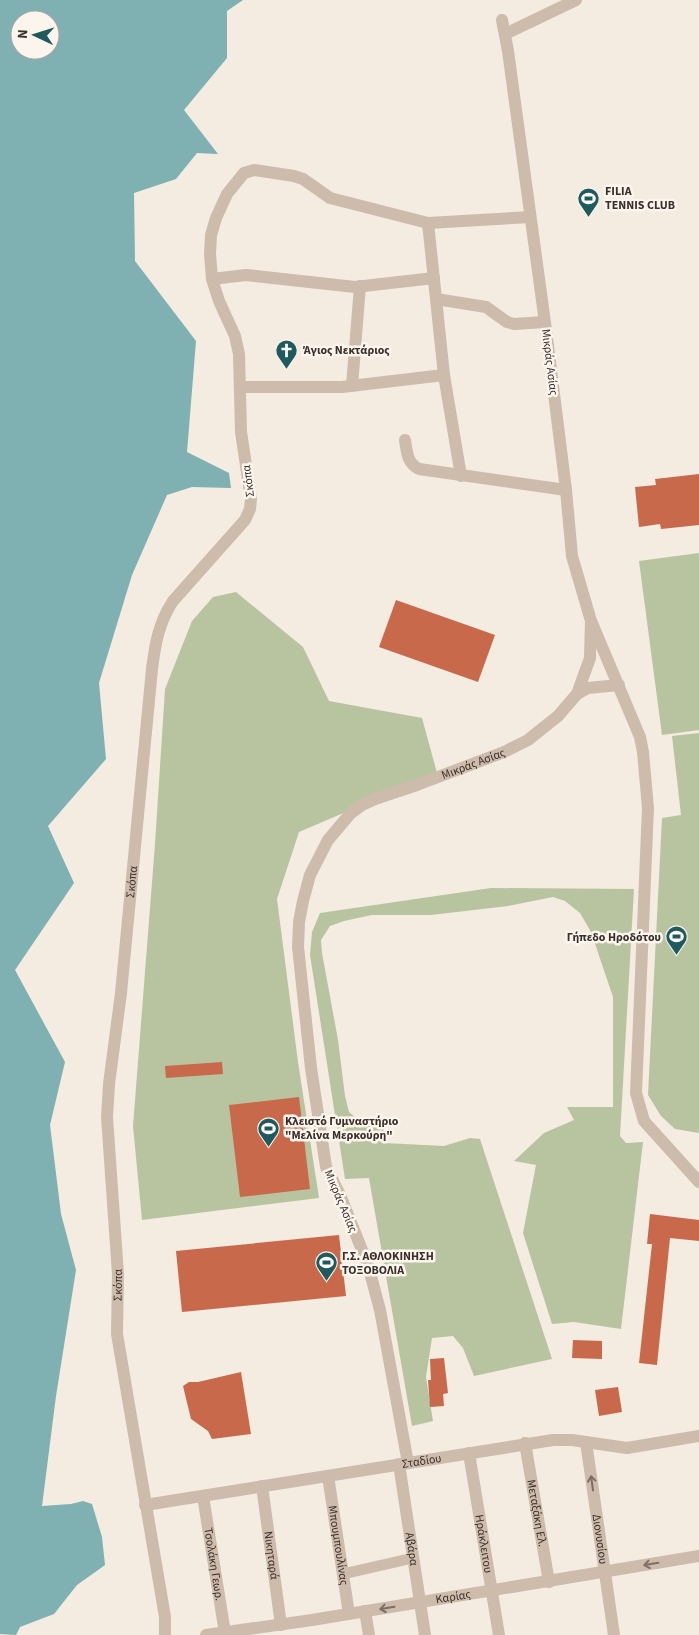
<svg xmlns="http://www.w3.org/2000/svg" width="699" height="1635" viewBox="0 0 699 1635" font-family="'Source Sans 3',sans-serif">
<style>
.green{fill:#b8c4a0}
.water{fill:#7fb0b2;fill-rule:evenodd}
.building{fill:#c8694b}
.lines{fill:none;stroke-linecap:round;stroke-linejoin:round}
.pedestrian{stroke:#cdbbac;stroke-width:11}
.minor{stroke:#cdbbac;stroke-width:12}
.oneway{stroke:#7d6f65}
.labels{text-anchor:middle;stroke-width:5;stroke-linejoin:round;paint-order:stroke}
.poi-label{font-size:12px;font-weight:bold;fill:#3b302b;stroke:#fbf5ee;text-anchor:start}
.street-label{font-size:12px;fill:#3b302b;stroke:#fbf5ee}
</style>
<rect width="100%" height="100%" fill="#f4ebe1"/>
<g class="green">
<polygon points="699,553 699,730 662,735 639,561"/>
<polygon points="236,592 303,647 329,701 422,718 437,773 299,832 277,899 298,1062 319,1198 142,1220 133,1126 155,844 165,689 192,621 213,597"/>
<polygon points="699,733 699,1133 675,1129 661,1116 648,1095 662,818 681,815 672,736"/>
<polygon points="491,888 634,889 620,1136 626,1143 643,1142 621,1329 574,1322 552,1324 523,1233 536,1165 514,1161 544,1133 574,1120 567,1107 613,1107 613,997 591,932 580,913 565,901 553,897 508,906 431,915 372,915 344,921 330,926 321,940 322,953 338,1040 345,1096 349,1112 362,1123 384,1128 384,1143 444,1146 470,1138 480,1139 552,1359 474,1376 463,1348 453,1336 432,1338 426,1377 433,1421 412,1426 369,1178 345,1179 310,955 312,932 320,913"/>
</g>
<path class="water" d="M0 0H243L227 11V58L184 110 218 154 197 153 176 179 134 193 135 261 196 341 187 452 229 473 231 488 192 487 167 495 132 575 99 683 106 759 48 826 74 883 15 970 65 1062 50 1125 61 1214 76 1270 56 1396 42 1506 71 1504 83 1501 92 1504 102 1537 105 1565 77 1585 54 1614 20 1627 16 1635 0 1634ZM20 20H50V50H20Z"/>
<g class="building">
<polygon points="699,474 699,525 661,529 660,524 639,527 635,487 656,485 655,479"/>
<polygon points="396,600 495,635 478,682 379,647"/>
<polygon points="222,1062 223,1074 166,1078 165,1066"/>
<polygon points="299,1097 310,1189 240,1197 229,1105"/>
<polygon points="650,1214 699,1220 699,1241 670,1238 657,1365 639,1363 652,1244 647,1244"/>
<polygon points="339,1235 346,1296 182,1312 176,1251"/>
<polygon points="573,1340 602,1341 602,1359 572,1358"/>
<polygon points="444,1358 448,1393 443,1394 444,1406 430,1407 428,1380 431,1380 430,1359"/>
<polygon points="241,1372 251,1434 212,1439 208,1431 191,1419 183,1386 189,1382 198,1382"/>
<polygon points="618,1387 622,1412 599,1416 595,1390"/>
</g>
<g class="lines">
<polyline class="pedestrian" points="343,1574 413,1558"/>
<g class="minor">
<polyline points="505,34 576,0"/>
<polyline points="428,223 444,375 461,476"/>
<polyline points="212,279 246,275 355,287 434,278"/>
<polyline points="436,299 486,307 507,322 514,324 544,322"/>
<polyline points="352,386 360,286"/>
<polyline points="240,387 342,387 444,375"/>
<path d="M405 440C407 452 407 463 419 469L566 490"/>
<polyline points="592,623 640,737 643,752 648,808 636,1093 644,1121 699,1182"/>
<polyline points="577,694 588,688 619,685"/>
<path id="s1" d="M586 1442 614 1635"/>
<path id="s2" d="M525 1443 549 1582"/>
<path id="s3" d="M469 1453 499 1635"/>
<path id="s4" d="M408 1463 380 1310 368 1265 340 1195 326 1167 311 1068 298 947 299 922 303 901 310 875 328 840 350 814 362 805 375 799 417 785 504 752 528 740 558 716 577 694 590 658 591 621 572 556 566 490 546 330 508 51 502 20"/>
<path id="s5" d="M399 1464 425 1635"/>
<path id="s6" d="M328 1476 349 1614"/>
<path id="s7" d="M262 1486 281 1625"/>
<path id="s8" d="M203 1496 225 1633"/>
<path id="s9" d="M145 1505 553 1440H572L627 1448 699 1436"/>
<polyline points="365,1611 369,1635"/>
<path id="s10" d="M165 1635V1617L117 1334 118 1274 107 1117 109 1084 121 993 152 669C155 644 159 622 173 601L245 520 250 509 251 499 241 432 239 354 235 336 219 301 212 279 210 254 211 235 216 218 227 194 244 173 254 170 294 176 303 179 330 198 428 223 530 217"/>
<path id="s11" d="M206 1635 312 1620 699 1556"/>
</g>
</g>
<defs><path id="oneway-shaft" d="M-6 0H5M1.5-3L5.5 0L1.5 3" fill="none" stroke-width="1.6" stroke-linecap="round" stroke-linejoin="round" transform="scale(1.25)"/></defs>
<g class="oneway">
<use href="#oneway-shaft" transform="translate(592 1483) rotate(-98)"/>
<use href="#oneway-shaft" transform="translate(651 1564) rotate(170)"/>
<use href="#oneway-shaft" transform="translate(387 1608) rotate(171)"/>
</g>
<defs>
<symbol id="stadium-pin" viewBox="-11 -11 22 30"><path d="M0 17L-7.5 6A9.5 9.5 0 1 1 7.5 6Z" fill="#1f5a5e" stroke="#fbf5ee"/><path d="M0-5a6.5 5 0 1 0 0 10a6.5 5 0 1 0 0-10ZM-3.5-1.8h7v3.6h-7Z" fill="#fff"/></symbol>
<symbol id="church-pin" viewBox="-11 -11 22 30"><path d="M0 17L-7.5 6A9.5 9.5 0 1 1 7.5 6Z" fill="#1f5a5e" stroke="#fbf5ee"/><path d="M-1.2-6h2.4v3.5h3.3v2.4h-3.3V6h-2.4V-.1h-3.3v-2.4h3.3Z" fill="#fff"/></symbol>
</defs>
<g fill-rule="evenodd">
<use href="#stadium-pin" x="576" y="186" width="25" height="34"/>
<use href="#church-pin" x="274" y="338" width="25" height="34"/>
<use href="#stadium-pin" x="664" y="924" width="25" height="34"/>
<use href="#stadium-pin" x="256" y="1116" width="25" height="34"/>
<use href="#stadium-pin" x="314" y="1250" width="25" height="34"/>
</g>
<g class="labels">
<g class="poi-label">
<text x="605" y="195">FILIA<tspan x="605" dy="14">TENNIS CLUB</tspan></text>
<text x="303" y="354">Άγιος Νεκτάριος</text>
<text x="661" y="941" text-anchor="end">Γήπεδο Ηροδότου</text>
<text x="285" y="1125">Κλειστό Γυμναστήριο<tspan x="285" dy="14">"Μελίνα Μερκούρη"</tspan></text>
<text x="342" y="1260">Γ.Σ. ΑΘΛΟΚΙΝΗΣΗ<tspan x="342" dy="14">ΤΟΞΟΒΟΛΙΑ</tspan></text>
</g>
<g class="street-label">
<text transform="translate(550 362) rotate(83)" y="4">Μικράς Ασίας</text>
<text transform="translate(248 481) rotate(-97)" y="4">Σκόπα</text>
<text dy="4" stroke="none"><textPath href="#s4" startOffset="811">Μικράς Ασίας</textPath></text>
<text dy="4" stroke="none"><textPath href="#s10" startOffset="759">Σκόπα</textPath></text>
<text transform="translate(341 1201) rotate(67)" y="4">Μικράς Ασίας</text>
<text dy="4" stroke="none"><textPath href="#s10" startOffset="354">Σκόπα</textPath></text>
<text dy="4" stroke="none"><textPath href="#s9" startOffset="280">Σταδίου</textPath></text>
<text dy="4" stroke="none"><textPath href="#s2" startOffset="71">Μεταξάκη Ελ.</textPath></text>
<text dy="4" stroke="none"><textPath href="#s1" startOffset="98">Διονυσίου</textPath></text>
<text dy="4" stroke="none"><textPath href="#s3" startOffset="92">Ηράκλειτου</textPath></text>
<text dy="4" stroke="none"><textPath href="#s6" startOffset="70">Μπουμπουλίνας</textPath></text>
<text dy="4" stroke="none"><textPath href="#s5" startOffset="86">Αβάρα</textPath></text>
<text dy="4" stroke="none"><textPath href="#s7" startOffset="70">Νικηταρά</textPath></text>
<text dy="4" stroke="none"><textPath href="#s8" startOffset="69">Τσολάκη Γεωρ.</textPath></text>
<text dy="4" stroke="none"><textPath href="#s11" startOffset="250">Καρίας</textPath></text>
</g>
</g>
<g transform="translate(35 35) rotate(274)"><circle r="24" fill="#fbf5ee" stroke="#aea6a0"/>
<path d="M0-4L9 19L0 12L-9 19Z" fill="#1f5a5e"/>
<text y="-8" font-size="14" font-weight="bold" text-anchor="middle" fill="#3b302b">N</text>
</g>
</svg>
